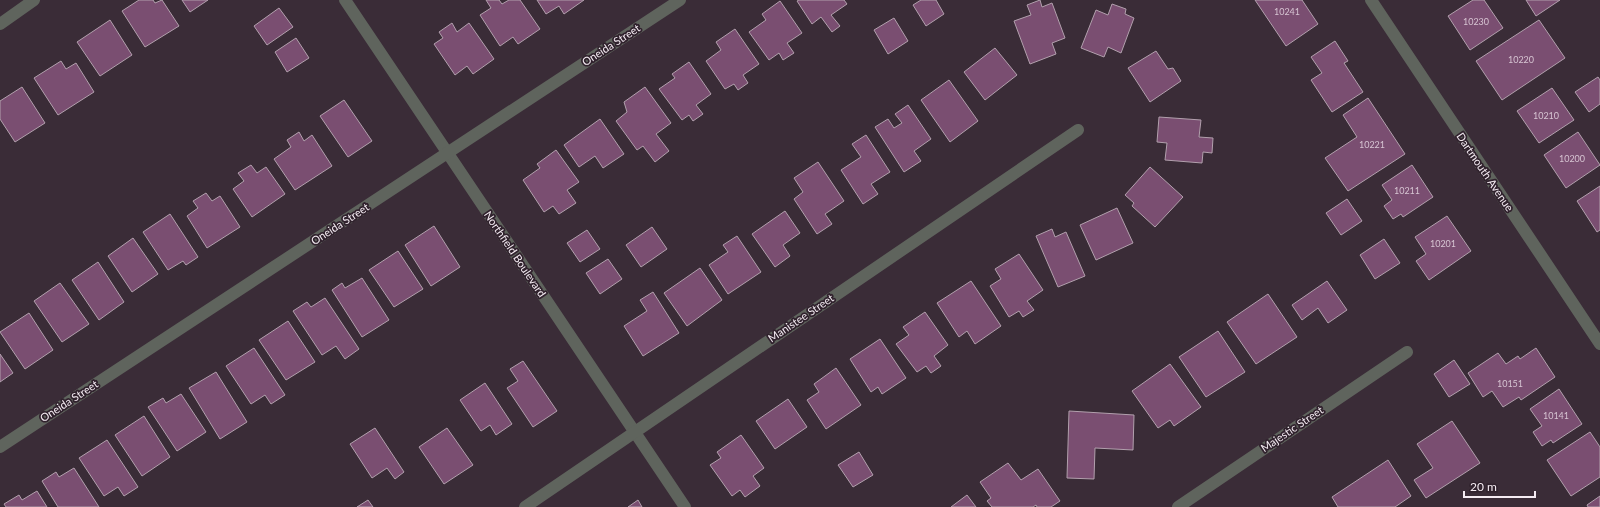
<svg xmlns="http://www.w3.org/2000/svg" width="1600" height="507" viewBox="0 0 1600 507" font-family="Lato,sans-serif">
<style>
.building{fill:#7a4e71;stroke:#b2a0ad}
.lines{fill:none;stroke-linecap:round;stroke-linejoin:round}
.minor{stroke:#5f645d;stroke-width:12}
.labels{text-anchor:middle;stroke-width:3.5;stroke-linejoin:round;paint-order:stroke}
.number-label{font-size:9px;fill:#d6c4d2}
.street-label{font-size:11px;fill:#f5ecf3;stroke:#30222d}
</style>
<rect width="100%" height="100%" fill="#3a2c37"/>
<g class="building">
<polygon points="139,0 153,0 155,3 162,0 179,26 145,47 122,11"/>
<polygon points="182,0 208,0 190,12"/>
<polygon points="486,0 499,0 502,4 509,0 520,0 540,29 518,44 513,37 500,46 480,15 491,8"/>
<polygon points="537,0 584,0 564,14 559,6 546,14"/>
<polygon points="799,0 844,0 847,4 831,15 840,26 832,32 821,17 812,24 797,1"/>
<polygon points="921,0 936,0 944,14 926,26 913,5"/>
<polygon points="1040,0 1042,7 1052,3 1065,38 1052,43 1056,54 1030,64 1014,21 1031,15 1027,5"/>
<polygon points="1255,0 1302,0 1318,24 1286,46"/>
<polygon points="1473,0 1484,0 1503,28 1470,50 1448,16"/>
<polygon points="1526,0 1560,0 1536,16"/>
<polygon points="780,1 802,33 787,43 794,53 783,60 779,53 769,60 749,32 766,20 762,14"/>
<polygon points="1112,4 1126,9 1125,14 1134,18 1121,53 1108,47 1104,57 1081,48 1096,10 1108,15"/>
<polygon points="279,8 293,27 267,45 254,26"/>
<polygon points="894,18 908,41 888,54 874,30"/>
<polygon points="110,20 132,55 100,76 77,42"/>
<polygon points="1539,20 1565,58 1502,100 1476,61"/>
<polygon points="452,23 457,32 469,23 494,59 473,74 467,66 455,75 434,44 443,38 439,32"/>
<polygon points="735,29 759,64 743,75 748,83 738,90 734,84 725,89 706,61 721,50 716,42"/>
<polygon points="296,38 309,58 287,72 275,52"/>
<polygon points="1335,41 1348,61 1344,63 1363,92 1332,112 1311,80 1322,73 1311,57"/>
<polygon points="995,48 1017,75 985,100 964,72"/>
<polygon points="1156,51 1168,69 1173,68 1181,81 1150,102 1128,68"/>
<polygon points="61,61 66,69 76,63 94,92 58,115 34,78"/>
<polygon points="689,62 711,94 696,105 703,114 693,121 689,115 682,120 659,89 675,78 672,74"/>
<polygon points="1598,77 1600,80 1600,104 1589,112 1575,92"/>
<polygon points="949,80 978,121 950,142 921,100"/>
<polygon points="22,87 45,123 15,142 0,119 0,101"/>
<polygon points="645,87 671,123 656,134 669,151 655,162 643,146 637,150 616,121 627,112 624,102"/>
<polygon points="1552,88 1574,120 1539,143 1517,111"/>
<polygon points="1368,98 1405,154 1348,191 1325,158 1357,137 1343,115"/>
<polygon points="344,100 372,141 348,157 320,116"/>
<polygon points="908,105 931,139 914,151 921,161 904,172 875,127 888,119 894,128 902,123 895,114"/>
<polygon points="1159,117 1201,120 1199,137 1213,138 1212,153 1203,152 1202,163 1165,160 1167,143 1157,142"/>
<polygon points="600,119 624,154 603,168 595,156 579,167 564,145"/>
<polygon points="299,132 304,141 312,135 332,166 295,190 274,159 291,147 287,140"/>
<polygon points="1578,132 1600,165 1566,188 1544,155"/>
<polygon points="866,135 890,172 871,184 878,194 863,204 841,170 861,157 852,144"/>
<polygon points="556,150 579,182 567,190 576,203 559,214 553,206 544,212 523,180 540,168 537,164"/>
<polygon points="818,162 844,201 825,214 832,224 817,234 794,199 803,192 794,178"/>
<polygon points="251,165 257,173 266,167 285,194 252,217 233,189 244,181 238,173"/>
<polygon points="1412,165 1433,197 1403,217 1401,214 1393,219 1384,206 1392,200 1382,185"/>
<polygon points="1150,167 1183,197 1155,227 1132,206 1134,203 1125,195"/>
<polygon points="1600,186 1600,230 1597,232 1577,201"/>
<polygon points="206,193 212,201 220,196 240,227 207,248 187,216 198,208 193,201"/>
<polygon points="1347,199 1362,221 1341,235 1326,213"/>
<polygon points="1117,208 1133,243 1096,260 1080,225"/>
<polygon points="785,211 800,233 783,245 790,256 775,267 752,234"/>
<polygon points="170,214 198,257 186,265 183,261 168,270 143,232"/>
<polygon points="1447,216 1471,251 1429,280 1416,261 1426,254 1415,237"/>
<polygon points="434,226 460,267 431,286 405,245"/>
<polygon points="652,227 667,249 641,267 626,245"/>
<polygon points="1052,229 1055,237 1066,232 1085,276 1058,287 1036,236"/>
<polygon points="587,230 600,249 580,262 567,243"/>
<polygon points="737,236 761,272 728,294 709,265 728,252 723,245"/>
<polygon points="133,238 158,274 132,292 108,256"/>
<polygon points="1384,239 1400,263 1375,279 1360,255"/>
<polygon points="398,251 423,289 394,307 369,270"/>
<polygon points="1019,254 1043,290 1027,301 1034,310 1023,317 1019,311 1009,317 990,286 1001,279 995,269"/>
<polygon points="608,259 622,279 600,294 586,273"/>
<polygon points="98,262 124,302 99,320 72,280"/>
<polygon points="700,268 722,300 687,326 664,293"/>
<polygon points="362,278 389,320 362,337 332,290 342,283 345,288"/>
<polygon points="971,281 1001,326 975,344 967,331 959,337 937,303"/>
<polygon points="1327,281 1347,310 1328,323 1318,308 1302,320 1292,305"/>
<polygon points="60,283 89,324 62,342 34,301"/>
<polygon points="653,292 679,333 643,356 624,326 647,311 640,300"/>
<polygon points="1268,294 1297,337 1256,364 1227,322"/>
<polygon points="325,298 359,349 345,359 336,346 322,355 293,311 307,302 311,307"/>
<polygon points="925,312 948,345 934,356 941,366 931,373 926,366 917,372 896,344 909,335 903,327"/>
<polygon points="29,313 53,350 25,369 0,332"/>
<polygon points="288,321 315,362 286,380 259,340"/>
<polygon points="1218,331 1245,372 1206,397 1179,357"/>
<polygon points="880,339 906,378 882,394 878,387 871,392 850,359"/>
<polygon points="254,348 285,395 271,404 265,395 251,404 226,366"/>
<polygon points="1536,348 1555,377 1521,400 1519,397 1503,407 1492,391 1483,397 1468,373 1498,353 1506,364 1518,356 1520,359"/>
<polygon points="0,354 13,373 0,382"/>
<polygon points="1454,360 1470,384 1449,397 1434,374"/>
<polygon points="523,361 557,411 533,427 507,388 518,381 510,369"/>
<polygon points="1170,364 1201,407 1174,426 1170,420 1158,428 1132,391"/>
<polygon points="836,368 861,405 826,429 807,400 819,392 814,384"/>
<polygon points="216,372 247,422 220,439 189,388"/>
<polygon points="485,383 512,424 496,435 490,425 481,431 460,400"/>
<polygon points="1559,389 1582,424 1553,443 1551,440 1542,446 1533,432 1542,426 1530,409"/>
<polygon points="181,394 206,432 177,451 148,407 163,398 166,403"/>
<polygon points="788,399 807,427 775,449 756,421"/>
<polygon points="1069,411 1134,415 1133,450 1095,448 1094,479 1067,478"/>
<polygon points="144,416 170,457 142,476 115,435"/>
<polygon points="1452,421 1480,463 1426,498 1414,480 1433,468 1417,444"/>
<polygon points="375,428 404,472 395,479 387,468 372,478 350,444"/>
<polygon points="447,428 473,465 444,484 419,447"/>
<polygon points="1590,432 1600,447 1600,477 1571,496 1547,460"/>
<polygon points="741,435 764,468 753,476 760,486 745,497 740,490 732,496 710,465 721,458 717,452"/>
<polygon points="107,440 138,487 124,496 118,487 104,496 79,458"/>
<polygon points="859,452 873,475 853,487 838,465"/>
<polygon points="1388,460 1411,496 1395,507 1338,507 1332,497"/>
<polygon points="1008,463 1021,480 1038,469 1060,501 1051,507 1037,507 1036,505 1033,507 992,507 987,501 991,498 980,482"/>
<polygon points="74,468 99,507 58,507 42,481 56,472 59,477"/>
<polygon points="37,491 47,507 6,507 4,504 19,495 22,500"/>
<polygon points="967,495 976,507 951,507"/>
<polygon points="1600,496 1600,507 1588,507 1587,505"/>
<polygon points="368,500 373,507 357,507"/>
<polygon points="638,500 642,507 628,507"/>
</g>
<g class="lines">
<g class="minor">
<polyline points="345,0 685,507"/>
<polyline points="1371,0 1600,344"/>
<polyline points="0,24 34,0"/>
<polyline points="0,447 680,0"/>
<polyline points="525,507 1078,130"/>
<polyline points="1178,507 1407,352"/>
</g>
</g>
<g class="labels">
<g class="number-label">
<text x="1287" y="15">10241</text>
<text x="1476" y="25">10230</text>
<text x="1521" y="63">10220</text>
<text x="1546" y="119">10210</text>
<text x="1372" y="148">10221</text>
<text x="1572" y="162">10200</text>
<text x="1407" y="194">10211</text>
<text x="1443" y="247">10201</text>
<text x="1510" y="387">10151</text>
<text x="1556" y="419">10141</text>
</g>
<g class="street-label">
<text transform="translate(611 45) rotate(-33)" y="4">Oneida Street</text>
<text transform="translate(1485 172) rotate(56)" y="4">Dartmouth Avenue</text>
<text transform="translate(340 224) rotate(-33)" y="4">Oneida Street</text>
<text transform="translate(515 254) rotate(56)" y="4">Northfield Boulevard</text>
<text transform="translate(801 318) rotate(-34)" y="4">Manistee Street</text>
<text transform="translate(69 401) rotate(-33)" y="4">Oneida Street</text>
<text transform="translate(1292 429) rotate(-34)" y="4">Majestic Street</text>
</g>
</g>
<path d="M1464 491v6h71v-6" fill="none" stroke="#f5ecf3" stroke-width="2"/>
<text x="1470" y="491" font-size="12" fill="#f5ecf3" stroke="#30222d" stroke-width="3" paint-order="stroke">20 m</text>
</svg>
